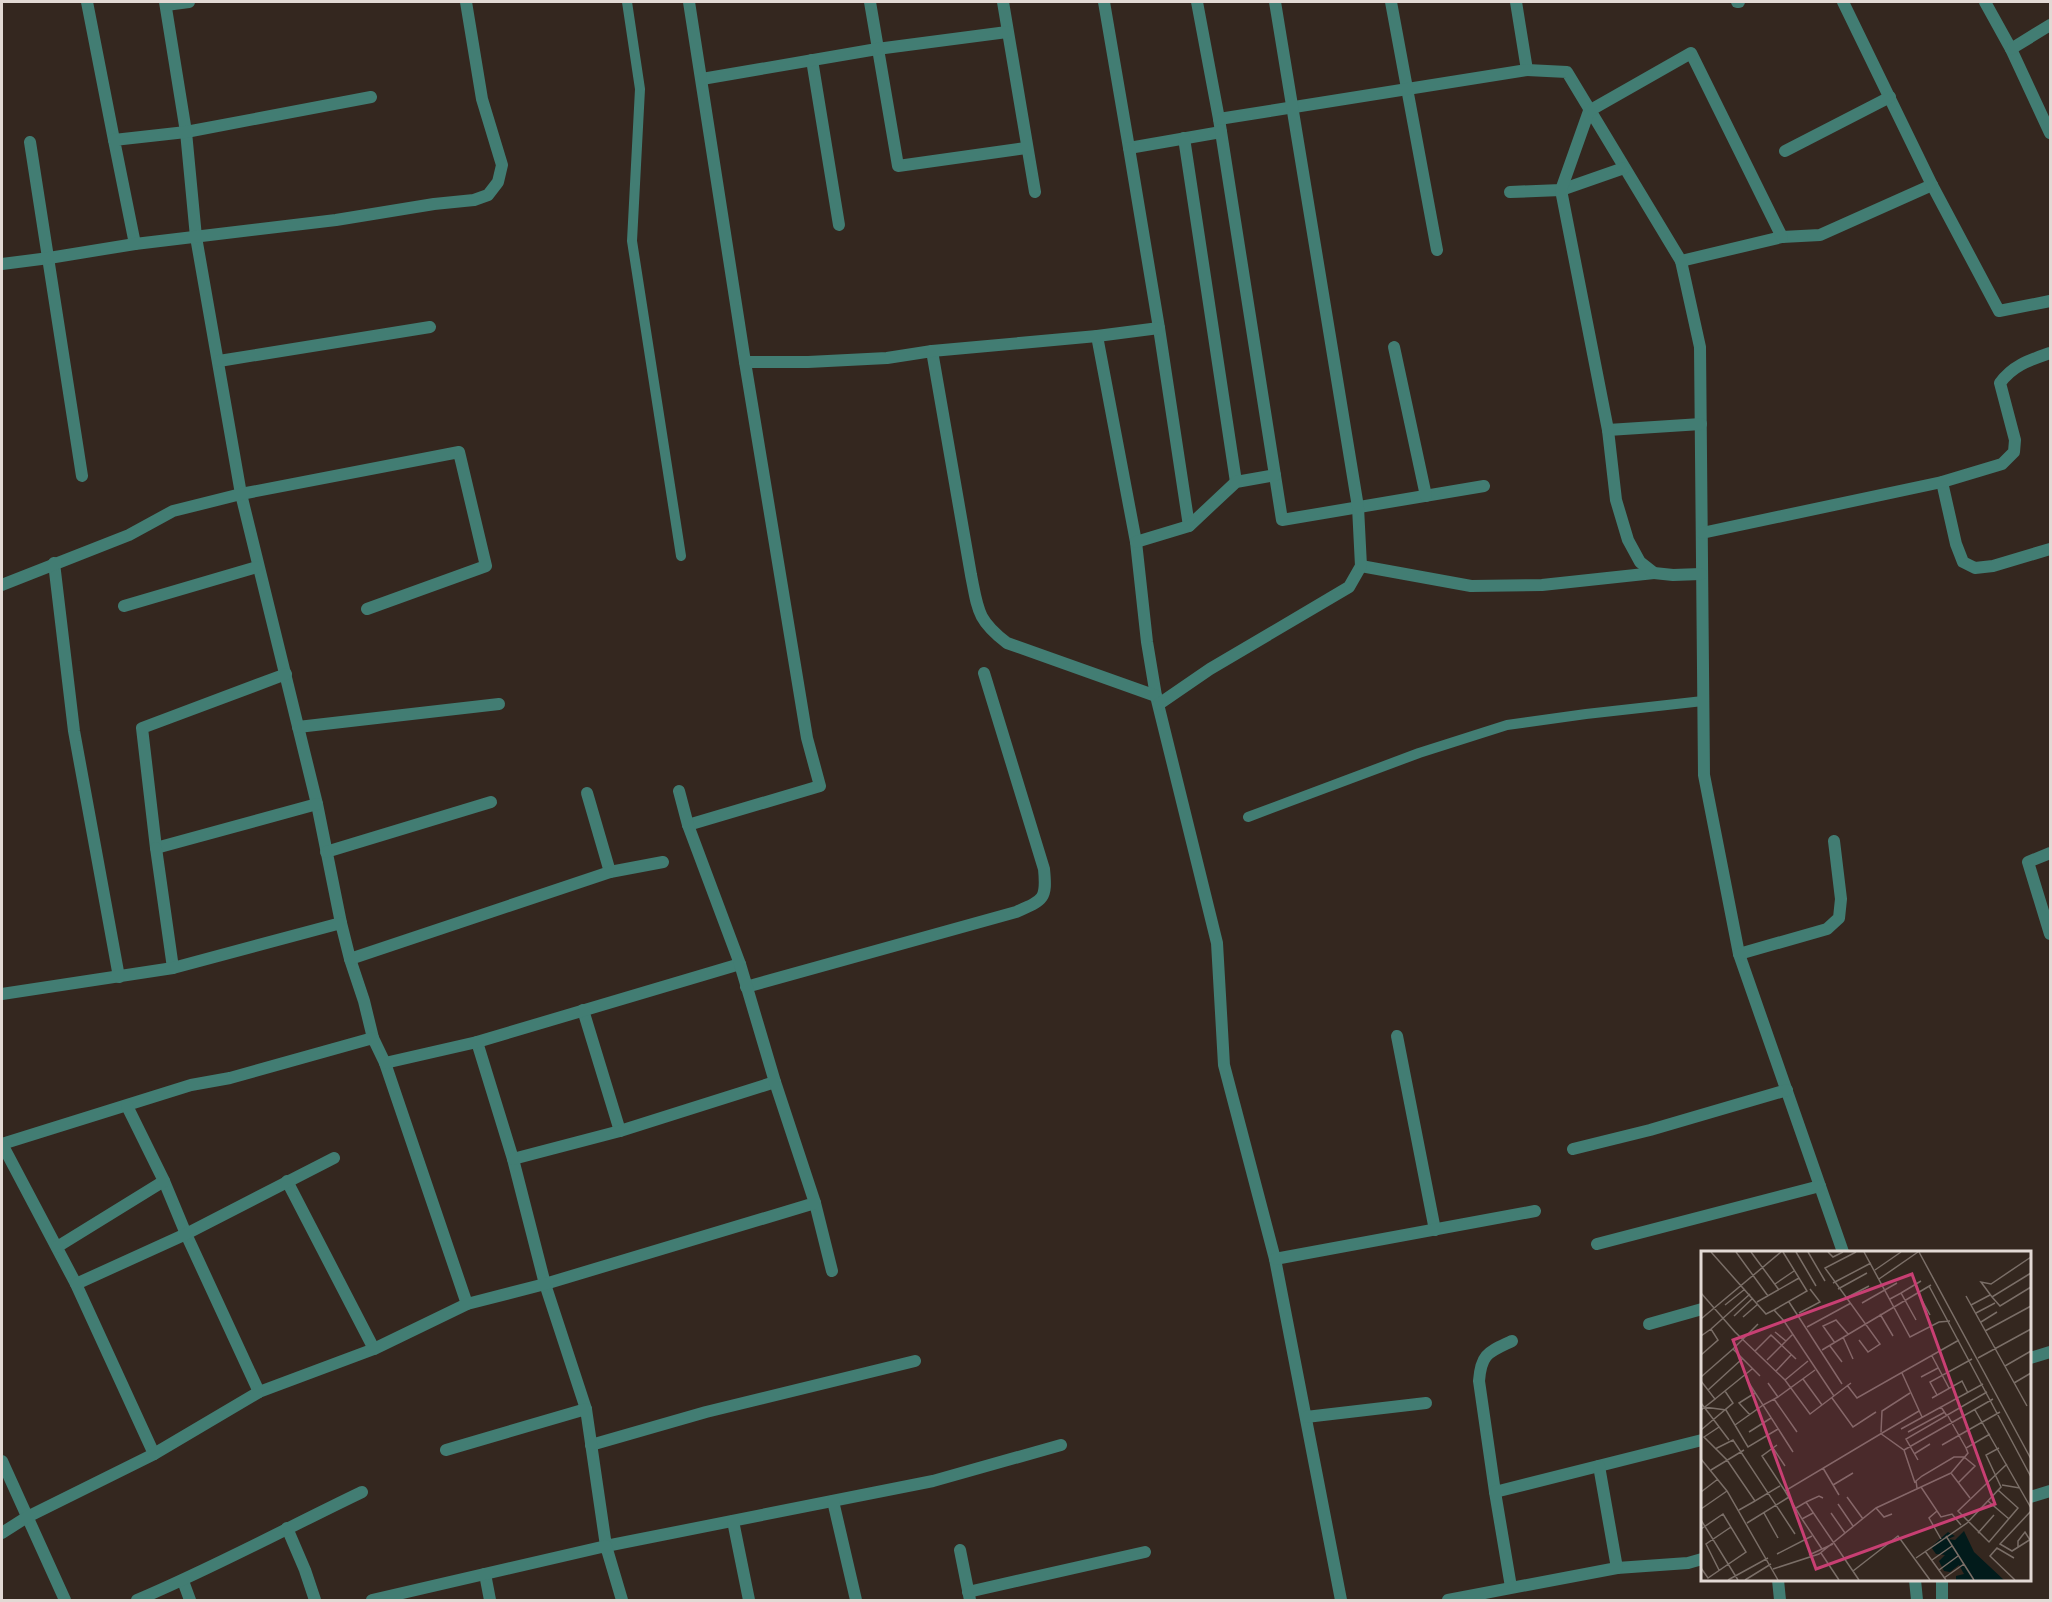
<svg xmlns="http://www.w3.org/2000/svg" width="2052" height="1602" viewBox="0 0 2052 1602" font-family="Cabin,sans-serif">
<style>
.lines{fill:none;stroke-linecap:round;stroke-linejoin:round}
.lane{stroke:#427d73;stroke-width:10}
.street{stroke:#427d73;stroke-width:12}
.inset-road{fill:none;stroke:#7a6e67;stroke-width:1.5}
.view{fill:#c83f73;fill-opacity:0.15;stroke:#c83f73;stroke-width:3}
.inset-edge{fill:none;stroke:#e2d9d4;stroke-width:3}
</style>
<rect width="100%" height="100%" fill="#34271f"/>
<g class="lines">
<g class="lane">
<polyline points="627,2 640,89 632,241 681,556"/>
<polyline points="1248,817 1419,753 1507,725 1586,714 1703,701"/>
</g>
<g class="street">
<polyline points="87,2 114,140"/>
<polyline points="165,2 186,132 196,237 241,494 317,804 341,923"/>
<polyline points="870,2 898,166 1026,148"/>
<polyline points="1003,2 1035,192"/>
<polyline points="1104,2 1129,148 1221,132"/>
<polyline points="1197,2 1219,119 1282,520 1484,486"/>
<polyline points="1391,2 1437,250"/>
<polyline points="1516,2 1527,70 1567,72 1681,261 1782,237 1820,235 1932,185"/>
<polyline points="1737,2 1739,2"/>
<polyline points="1843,2 1932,185 1999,311 2050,301"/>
<polyline points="1985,2 2011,49 2050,133"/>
<polyline points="166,5 189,2"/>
<polyline points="2011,49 2050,25"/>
<polyline points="812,60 839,225"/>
<polyline points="702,79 877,49 1007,32"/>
<polyline points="1219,119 1527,70"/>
<polyline points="1184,138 1236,482"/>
<polyline points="30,142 82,476"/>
<polyline points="1129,148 1159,328 1189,526"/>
<polyline points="1785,151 1890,97"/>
<polyline points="1510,192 1561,190 1624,168"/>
<polyline points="135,244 114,140 186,132 371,97"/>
<polyline points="1681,261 1700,347 1704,775 1739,954 1843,1252"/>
<polyline points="2,264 49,258 135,244 336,220 434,204 474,200 488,195 498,182 502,165 482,99 466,2"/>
<polyline points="1097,336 1136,542 1147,642 1156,696 1217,943 1224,1065 1275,1259 1341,1600"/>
<polyline points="1394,347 1426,496"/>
<path d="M932 351 971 575C978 610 977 620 1007 643L1156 696"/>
<polyline points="219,361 430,327"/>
<polyline points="745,362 808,362 887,358 932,351 1097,336 1159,328"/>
<polyline points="1608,430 1701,424"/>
<polyline points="1942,482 1956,544 1963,562 1975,568 1993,566 2050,549"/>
<path d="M1702 533 1942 482 2002 464 2014 452 2015 440 2000 383C2013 365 2030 360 2050 353"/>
<polyline points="1136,542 1189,526 1236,482 1275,475"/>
<polyline points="54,563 74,731 119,977"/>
<polyline points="1361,566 1471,586 1542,585 1654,573"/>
<polyline points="1701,574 1673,575 1654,573 1640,562 1628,540 1616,500 1608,430 1561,190 1589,111 1691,53 1782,237"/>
<polyline points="2,585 129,535 173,511 241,494 459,452 486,566 367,609"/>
<polyline points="124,606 257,567"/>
<polyline points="286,674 142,728 156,848 317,804"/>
<polyline points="1159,704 1210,669 1349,587 1361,566 1358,507 1275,2"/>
<polyline points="298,727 499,704"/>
<polyline points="587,793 610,872"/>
<polyline points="688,825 820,786 807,738 745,362 689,2"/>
<polyline points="156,848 173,968"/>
<polyline points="326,852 491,802"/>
<polyline points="2050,853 2028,862 2050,934"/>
<polyline points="1739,954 1827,929 1839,918 1841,899 1834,841"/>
<polyline points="350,959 364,1001 373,1038"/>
<path d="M746 987 1016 912C1044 900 1047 899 1044 869L984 673"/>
<polyline points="2,994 173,968 341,923 350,959 610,872 663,862"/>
<polyline points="583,1010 620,1131"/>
<polyline points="1397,1036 1435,1230"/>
<polyline points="477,1042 513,1159 545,1284 586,1409"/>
<polyline points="385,1063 467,1304"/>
<polyline points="2,1144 191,1085 230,1078 373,1038 385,1063 477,1042 740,964"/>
<polyline points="2,1144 76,1284"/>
<polyline points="1573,1149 1650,1130 1787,1090"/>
<polyline points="513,1159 620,1131 775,1082"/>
<polyline points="164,1181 186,1234 259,1392"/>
<polyline points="287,1181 374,1349"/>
<polyline points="815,1203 832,1271"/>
<polyline points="1597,1244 1820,1186"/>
<polyline points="57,1247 164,1181 127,1106"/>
<polyline points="1275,1259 1535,1211"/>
<polyline points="1649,1324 1702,1309"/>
<polyline points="2030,1358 2050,1352"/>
<polyline points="1306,1417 1426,1403"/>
<polyline points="591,1445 706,1412 915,1361"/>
<polyline points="446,1450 586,1409 606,1546 933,1481 1061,1445"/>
<polyline points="154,1454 76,1284 186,1234 334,1158"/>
<polyline points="2,1461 65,1600"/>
<path d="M1495 1492 1479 1381C1481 1353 1489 1352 1512 1341"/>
<polyline points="2030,1497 2050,1491"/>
<polyline points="833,1501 856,1600"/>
<polyline points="733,1521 749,1600"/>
<polyline points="287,1528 305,1570 315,1600"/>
<polyline points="2,1533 27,1517 154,1454 259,1392 374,1349 467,1304 545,1284 815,1203 775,1082 740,964 688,825 679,791"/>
<polyline points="960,1550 970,1600"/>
<polyline points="1617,1568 1688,1563 1702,1559"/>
<polyline points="485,1574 490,1600"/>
<polyline points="1778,1580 1780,1600"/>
<polyline points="1915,1580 1917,1600"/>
<polyline points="1942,1580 1942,1600"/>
<polyline points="183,1581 190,1600"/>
<polyline points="1511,1587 1495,1492 1702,1440"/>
<polyline points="968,1592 1145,1552"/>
<path d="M137 1600C213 1568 287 1528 362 1492"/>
<polyline points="372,1600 606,1546 622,1600"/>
<polyline points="1448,1600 1617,1568 1599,1466"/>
</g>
</g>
<g transform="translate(1701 1251)">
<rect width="330" height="330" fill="#34271f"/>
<path d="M263 280 273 301 303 329H255V325L263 323 258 314 249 321 243 320 238 310 244 304 235 303 230 296 247 281 254 285 247 288 254 289Z" fill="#021b1b"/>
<path class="inset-road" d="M10 1 65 63 73 59 83 70 133 145M35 1 67 45M50 1 78 39M95 1 115 35M107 1 124 30M127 1 132 6 142 1M155 1 124 17 179 93 167 101 158 89M163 1 209 86 238 71 249 70M218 1 330 208M330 6 290 33 280 31 291 46 330 22M174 19 200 1M178 28 217 1M132 32 170 12M74 33 93 20M228 35 330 226M137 38 166 22M0 42 34 81 84 129 109 163 150 132M200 42 220 30M217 42 229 64M265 45 326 155M291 46 299 55 330 36M145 47 168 35M189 48 200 42 215 69M56 51 98 27M88 51 141 133M161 52 196 32M24 54 44 38M270 54 289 44M73 59 106 40 82 1M98 62 119 51 109 38M275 62 294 52M179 63 192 85M33 65 52 47M42 66 57 53M0 68 80 1M280 71 296 61M106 76 150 52M10 78 49 43M284 80 330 55M74 81 85 90 92 83M0 85 10 78 17 89 0 104M142 86 152 108M134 92 122 75 135 69 147 83M129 95 141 111M32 98 57 73M121 99 230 34M54 100 70 84 95 108M231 105 248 137M277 107 330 78M66 109 85 90M304 115 330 100M75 120 90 104M201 122 221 166M0 126 32 98 59 125M220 126 237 117M102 128 121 154M84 129 107 110M0 130 14 148 0 159M67 132 77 146 62 154 92 201M313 132 330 122M146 134 156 147 258 89M7 139 41 108M236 144 229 131 271 108M77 146 114 119M131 147 152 176 175 161M231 147 261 130 267 142M14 148 51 118M73 148 96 181M0 152 28 189M3 156 25 159 47 196 77 178M274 159 330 257M49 164 38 152 54 142M246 165 240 156 282 133M247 165 265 197M34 174 62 154 46 129M18 176 3 186 26 209 54 250 79 235M200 178 240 156M0 179 32 152 24 140M48 181 70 167M180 181 181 160 209 142M207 181 244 161M179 182 203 199 292 148M76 194 61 205 84 240 218 160M241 194 299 161M72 197 84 215M14 198 32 189 94 283M203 199 214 232M213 203 229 193M0 208 26 240 77 329M217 209 205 188 286 141M122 217 138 244M10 219 43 199M132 234 152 222M301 234 319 237M220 236 240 266 251 263 260 274M216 237 215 230 221 225 253 206H263L274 215 257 232M297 239 317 257 288 291 257 260 306 213M84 240 101 268 112 262M0 241 17 228M146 246 162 268M269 247 250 222 267 202 265 197 289 183M287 250 308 268M105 251 118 245 122 247M137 253 152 275M95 257 105 251 158 329M175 257 183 266 191 263M0 258 26 240M38 259 54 250M236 260 228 267 240 288M330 260 299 293 311 300 330 288M63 262 77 287M130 262 144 282M101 268 121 298M0 269 37 329M46 272 88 246M0 278 22 263 45 301 7 327 0 317M277 282 293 264M245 285 273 329M317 296V290L324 281 329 289M224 300 245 329M120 302 138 329M76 303 111 285M108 304 132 293M215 307 266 272 300 236 285 204 298 197M313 307 296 297 289 305 314 329M231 309 251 295M72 318 118 303 175 257 250 222M18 319 5 293 30 276M238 319 257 305M152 320 197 285 229 329M243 327 263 313M27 329 67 307M44 329 70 313"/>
<path class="view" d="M211 23 294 253 115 318 32 89Z"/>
<rect width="330" height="330" class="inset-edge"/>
</g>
<rect width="2052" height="1602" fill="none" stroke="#e2d9d4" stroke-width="6"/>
</svg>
